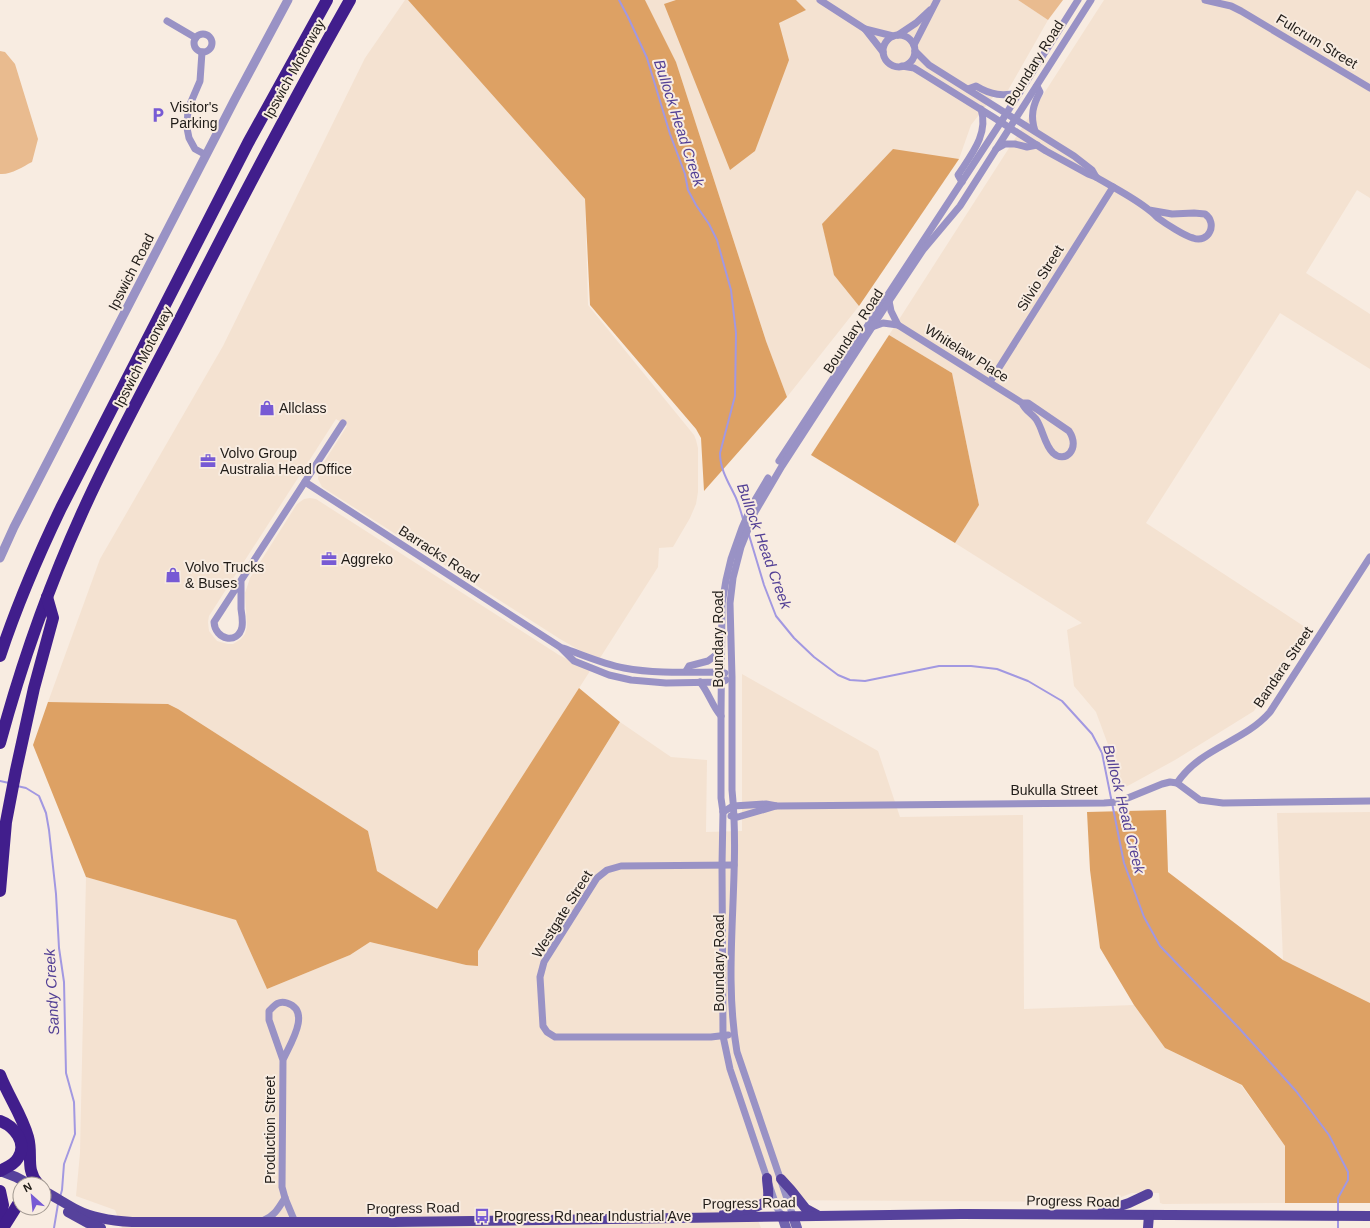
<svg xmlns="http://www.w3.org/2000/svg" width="1370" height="1228" viewBox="0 0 1370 1228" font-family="Helvetica,sans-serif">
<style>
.built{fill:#f4e2d1}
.green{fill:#e9bb8f}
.forest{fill:#dda164}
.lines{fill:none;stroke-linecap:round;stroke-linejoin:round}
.stream{stroke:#a298e1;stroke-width:2}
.minor{stroke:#9992c5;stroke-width:7}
.tertiary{stroke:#9992c5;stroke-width:9}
.secondary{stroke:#7164ae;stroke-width:10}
.primary{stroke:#56429c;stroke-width:10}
.motorway{stroke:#411e8c;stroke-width:12}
.labels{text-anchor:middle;stroke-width:4;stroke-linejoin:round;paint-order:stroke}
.street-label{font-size:14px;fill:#201c18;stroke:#f8ece1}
.poi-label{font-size:14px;fill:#201c18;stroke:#f8ece1;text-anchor:start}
.water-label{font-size:15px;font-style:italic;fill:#523f95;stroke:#f8ece1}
</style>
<rect width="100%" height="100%" fill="#f8ece1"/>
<g class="built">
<polygon points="405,0 408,0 585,199 588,305 694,435 696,440 698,448 698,492 696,504 690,518 673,547 659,548 658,567 600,658 581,651 560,639 322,487 318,479 319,470 347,426 336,419 209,616 208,622 209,631 217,641 228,644 233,644 241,639 245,634 247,627 245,593 250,578 297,504 304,499 310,498 316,499 559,655 590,671 437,910 377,871 368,831 178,709 168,704 48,702 100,559 223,346 365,58"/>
<polygon points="645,0 1018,0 1048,20 1007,92 997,92 971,125 959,159 859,306 787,397 766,341 676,62"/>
<polygon points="1104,0 1370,0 1370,198 1357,190 1306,273 1370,314 1370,369 1280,313 1146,523 1305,627 1254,711 1175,760 1124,788 1096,712 1074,686 1067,630 1082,623 955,543 979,505 952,373 889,335"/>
<polygon points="742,674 878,751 900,817 1023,815 1024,1009 1134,1005 1165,1048 1241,1085 1285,1146 1285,1203 1163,1204 1160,1203 1159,1193 1132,1193 1108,1202 750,1200 761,1228 122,1228 115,1210 76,1196 80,1153 86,877 236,920 267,989 350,955 370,942 466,965 478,965 478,951 620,722 671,757 707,760 706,832 742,831"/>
<polygon points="1370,812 1370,1003 1283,960 1277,813"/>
</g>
<g class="green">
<polygon points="1018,0 1063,0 1048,20"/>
<path d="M0 51 5 52 15 64 38 139 32 162C22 167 11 175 0 174Z"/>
</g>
<g class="forest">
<polygon points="408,0 645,0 676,62 766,341 787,397 704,491 701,438 696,429 590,305 585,199"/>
<polygon points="676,0 796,0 806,10 779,23 789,60 755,151 730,170 664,4"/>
<polygon points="893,149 959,159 859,306 834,275 822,224"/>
<polygon points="889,335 952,373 979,505 955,543 811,455"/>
<polygon points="579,688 620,722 478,951 478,966 466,965 370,942 350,955 267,989 236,920 86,877 33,745 48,702 168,704 178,709 368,831 377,871 437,909"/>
<polygon points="1166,810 1168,872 1283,960 1370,1003 1370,1203 1285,1203 1285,1146 1242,1085 1165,1048 1134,1005 1100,948 1090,870 1087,812"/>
</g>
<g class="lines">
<g class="stream">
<path d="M619 0 628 17 647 58 670 134 685 174 688 190 696 205 709 224 717 240 731 290 736 333 735 396 720 453C720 470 729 483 736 498 739 505 741 512 743 519"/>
<polyline points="749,535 764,585 776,616 794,638 814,657 838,675 850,680 865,681 939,666 971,666 997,669 1028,681 1062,701 1092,734 1102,753 1124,863 1144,917 1160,946 1238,1027 1296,1091 1329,1135 1348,1172 1348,1180 1338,1198 1338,1213"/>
<polyline points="0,781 9,783"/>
<polyline points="17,786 26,788 39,796 46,813 49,830 56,894 59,948 64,982 66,1073 74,1102 75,1134 64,1164 62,1190 60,1197"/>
<polyline points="54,1228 58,1204"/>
<polyline points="1338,1228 1338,1219"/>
</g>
<g class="minor">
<polyline points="820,0 865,29 893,36"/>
<polyline points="1205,0 1231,6 1241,11 1370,88"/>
<polyline points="167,21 196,38"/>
<polyline points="865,29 883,52"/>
<circle cx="203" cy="43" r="9"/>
<polyline points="898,35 916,23 930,10"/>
<circle cx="899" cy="51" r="16"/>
<polyline points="914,45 937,0"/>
<polyline points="915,51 929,65 1074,156 1092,170 1096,177"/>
<polyline points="202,52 200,81 188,109 187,128 189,138 195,149 206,155"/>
<path d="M902 66 914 68 993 117 1046 151 1088 174 1096 177C1114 188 1133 197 1149 210 1153 212 1155 216 1158 218 1166 224 1185 236 1193 238 1209 244 1218 223 1205 214L1194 213 1172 214 1149 210"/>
<path d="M968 89 976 86C991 95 1003 97 1020 92"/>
<path d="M1035 131C1030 116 1033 105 1040 92L1037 86"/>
<polyline points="996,149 1005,144 1015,144 1027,147 1037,145"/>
<path d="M962 182 958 175C971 155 989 134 981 109"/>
<polyline points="889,301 891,311 898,325"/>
<path d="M872 327 883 323 898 325 1022 403H1028L1069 431C1081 449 1065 464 1053 453 1044 444 1043 429 1036 419 1031 413 1025 410 1022 403"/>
<polyline points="990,382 1113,187"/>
<polyline points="779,461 1001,122 1078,0"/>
<polyline points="768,478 752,505 742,528 731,559 726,580 722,604 721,716 721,798 723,812 722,865 723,1036 730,1069 777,1208 782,1216"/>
<polyline points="305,482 560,647 574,661 609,675 631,680 666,683 722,682 726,680"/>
<path d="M241 581C241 590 241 599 241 609 242 615 243 621 242 627 238 645 215 640 214 622L343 423"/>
<path d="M563 648C583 655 603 664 624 668 656 674 690 672 722 672L725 673"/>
<polyline points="686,671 689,666 708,661 721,651"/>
<path d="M700 682C709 693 712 706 721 716"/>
<path d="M1177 783C1201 747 1243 743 1270 712L1370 557"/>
<polyline points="723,812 733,806 766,804 777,806 1104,803 1118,802 1162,784 1170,782 1177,783 1200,800 1223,803 1370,801"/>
<polyline points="731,816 738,817 776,806"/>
<polyline points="728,1035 711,1037 555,1037 547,1032 543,1026 540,977 544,962 597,878 607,870 621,866 734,865"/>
<path d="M283 1060C290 1044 312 1011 287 1003 278 1000 274 1006 269 1011V1020L283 1060 282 1187 285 1198 295 1222"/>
<path d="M793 1216 737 1052C722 965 741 877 732 790V677L730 603 733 578 741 547 755 512 782 466 889 301 923 250 960 206 1091 0"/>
<path d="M264 1220C275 1216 279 1207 285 1198"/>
</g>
<polyline class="tertiary" points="0,558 14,527 235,99 288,0"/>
<g class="secondary">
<polyline points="782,1216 786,1228"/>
<polyline points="793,1216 797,1228"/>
</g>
<g class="primary">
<polyline points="0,1171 16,1177 29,1184"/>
<polyline points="781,1179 791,1190 806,1209 817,1215"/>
<path d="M44 1191C55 1197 66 1204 77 1210 94 1219 114 1221 132 1222H395L962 1214 1370 1216"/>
<polyline points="68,1212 88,1223 101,1228"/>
<polyline points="1102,1212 1129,1203 1148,1194"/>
<path d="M724 1213C735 1211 765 1209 768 1197 769 1191 767 1184 767 1178"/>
<polyline points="1148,1228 1149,1215"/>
</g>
<g class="motorway">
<path d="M0 656C17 605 38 556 61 508L248 143 327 0"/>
<path d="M0 743C21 665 48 588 82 513 111 448 146 385 179 321 234 213 290 106 350 0"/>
<polyline points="0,891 6,822 16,770 34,688 53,618 47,597"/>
<path d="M0 1075C8 1096 22 1115 28 1137 33 1155 25 1169 38 1184"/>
<path d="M0 1121C14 1126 28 1143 18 1158 14 1165 7 1167 0 1171"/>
<polyline points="0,1191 3,1205 0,1218"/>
<polyline points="3,1228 20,1201"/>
</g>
</g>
<defs>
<symbol id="parking-bare" viewBox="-9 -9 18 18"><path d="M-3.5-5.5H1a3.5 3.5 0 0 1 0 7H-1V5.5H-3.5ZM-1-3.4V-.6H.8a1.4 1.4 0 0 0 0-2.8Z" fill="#775ad4" stroke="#f8ece1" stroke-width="2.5" paint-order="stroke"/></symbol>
<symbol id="shop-bare" viewBox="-9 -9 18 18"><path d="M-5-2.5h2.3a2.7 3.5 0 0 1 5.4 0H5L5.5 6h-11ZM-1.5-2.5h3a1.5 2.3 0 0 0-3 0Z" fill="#775ad4" stroke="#f8ece1" stroke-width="2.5" paint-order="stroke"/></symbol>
<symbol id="office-bare" viewBox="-9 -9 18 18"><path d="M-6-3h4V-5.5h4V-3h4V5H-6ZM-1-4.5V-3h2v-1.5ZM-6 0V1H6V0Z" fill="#775ad4" stroke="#f8ece1" stroke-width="2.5" paint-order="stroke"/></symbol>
<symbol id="bus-bare" viewBox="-9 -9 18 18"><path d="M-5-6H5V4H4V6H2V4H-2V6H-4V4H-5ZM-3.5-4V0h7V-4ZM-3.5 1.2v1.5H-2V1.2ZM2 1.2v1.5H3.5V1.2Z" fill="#775ad4" stroke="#f8ece1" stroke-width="2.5" paint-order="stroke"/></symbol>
</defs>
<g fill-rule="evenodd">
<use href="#parking-bare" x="147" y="104" width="22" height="22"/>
<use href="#shop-bare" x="256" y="397" width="22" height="22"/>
<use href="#office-bare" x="197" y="450" width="22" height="22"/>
<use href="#office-bare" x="318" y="548" width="22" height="22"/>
<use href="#shop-bare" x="162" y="564" width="22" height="22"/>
<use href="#bus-bare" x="471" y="1205" width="22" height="22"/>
</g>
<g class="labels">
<g class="street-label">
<text transform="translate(1317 41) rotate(31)" y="5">Fulcrum Street</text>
<text transform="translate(1034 63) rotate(-58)" y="5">Boundary Road</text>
<text transform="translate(294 69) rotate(-61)" y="5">Ipswich Motorway</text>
<text transform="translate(131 272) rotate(-63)" y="5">Ipswich Road</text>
<text transform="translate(1040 278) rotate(-58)" y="5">Silvio Street</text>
<text transform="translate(853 331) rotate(-57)" y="5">Boundary Road</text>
<text transform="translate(967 353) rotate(32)" y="5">Whitelaw Place</text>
<text transform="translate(143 357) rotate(-63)" y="5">Ipswich Motorway</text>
<text transform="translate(439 554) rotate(33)" y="5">Barracks Road</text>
<text transform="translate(718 639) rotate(-90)" y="5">Boundary Road</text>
<text transform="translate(1283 667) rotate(-56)" y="5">Bandara Street</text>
<text x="1054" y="795">Bukulla Street</text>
<text transform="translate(562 914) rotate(-58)" y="5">Westgate Street</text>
<text transform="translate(719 963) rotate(-90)" y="5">Boundary Road</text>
<text transform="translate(270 1130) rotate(-90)" y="5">Production Street</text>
<text transform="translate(1073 1201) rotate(1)" y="5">Progress Road</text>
<text transform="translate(749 1203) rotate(-1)" y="5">Progress Road</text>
<text transform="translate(413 1208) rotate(-1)" y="5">Progress Road</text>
</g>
<g class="poi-label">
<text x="170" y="112">Visitor's<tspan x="170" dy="16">Parking</tspan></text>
<text x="279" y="413">Allclass</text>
<text x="220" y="458">Volvo Group<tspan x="220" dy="16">Australia Head Office</tspan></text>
<text x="341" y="564">Aggreko</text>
<text x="185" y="572">Volvo Trucks<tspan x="185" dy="16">&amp; Buses</tspan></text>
<text x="494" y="1221">Progress Rd near Industrial Ave</text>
</g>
<g class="water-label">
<text transform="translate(679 123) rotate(72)" y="5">Bullock Head Creek</text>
<text transform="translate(764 546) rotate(70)" y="5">Bullock Head Creek</text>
<text transform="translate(1124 809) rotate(76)" y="5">Bullock Head Creek</text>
<text transform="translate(52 992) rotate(-93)" y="5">Sandy Creek</text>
</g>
</g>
<g transform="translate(32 1196) rotate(333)"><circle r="19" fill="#f8ece1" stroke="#a29991"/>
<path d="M0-3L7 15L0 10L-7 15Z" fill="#775ad4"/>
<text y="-6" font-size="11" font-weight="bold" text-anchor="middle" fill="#201c18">N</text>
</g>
</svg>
